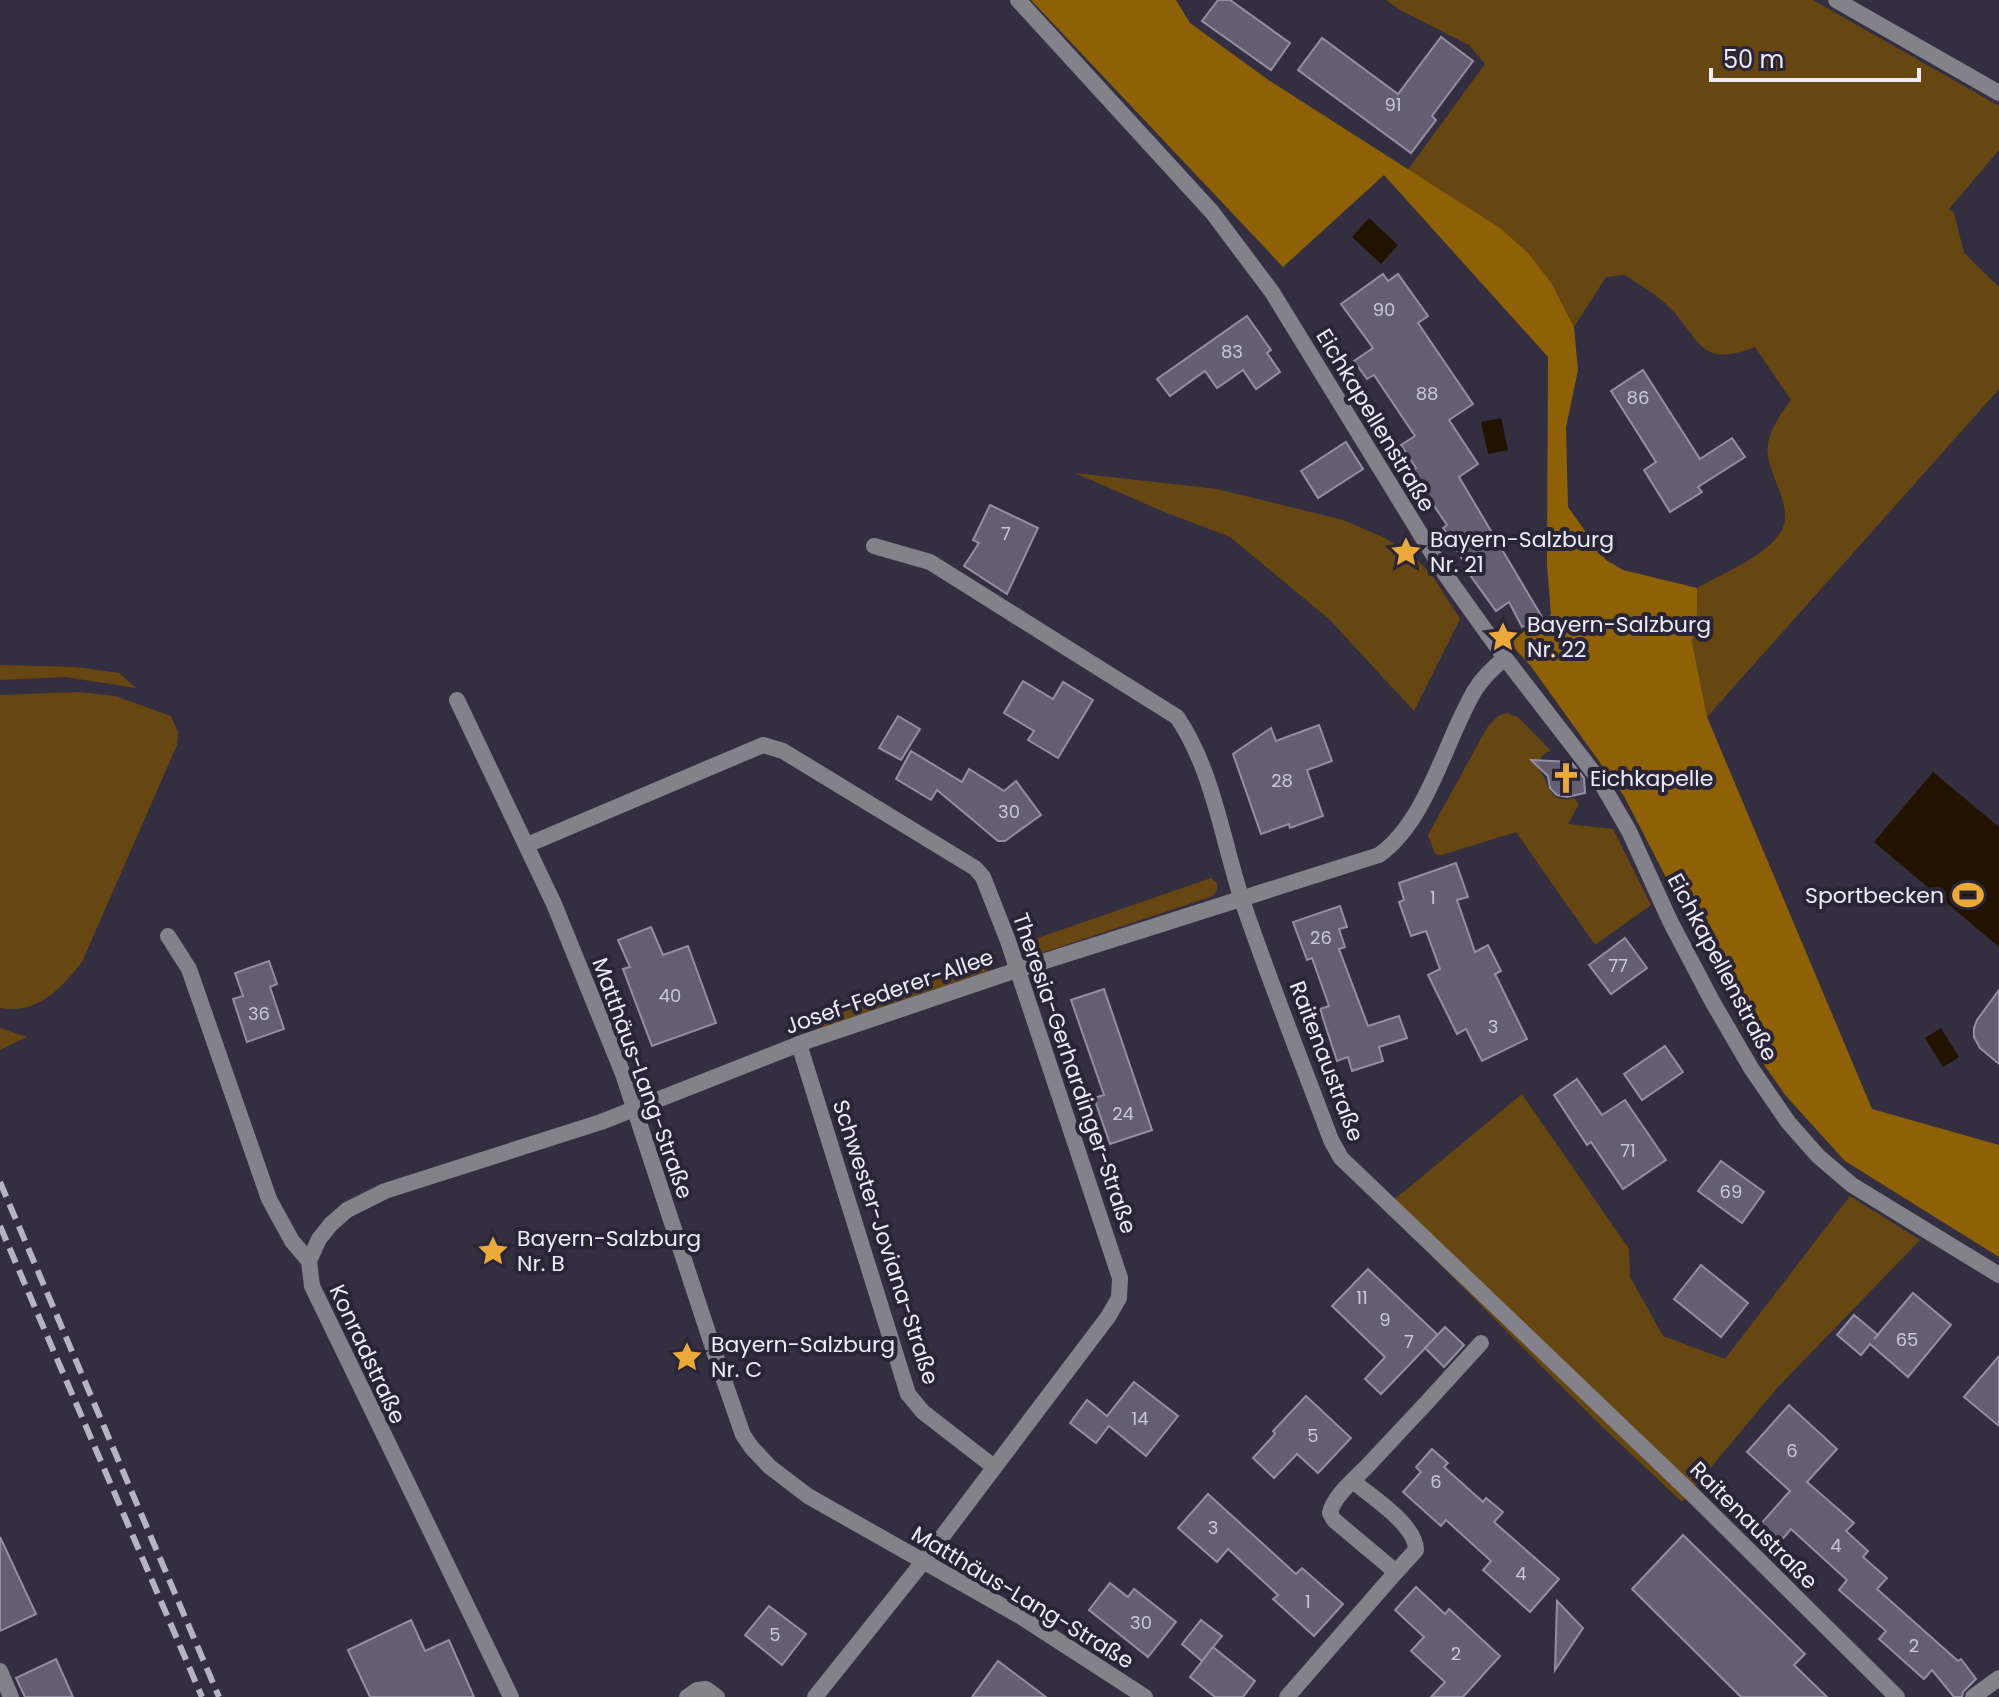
<svg xmlns="http://www.w3.org/2000/svg" width="1999" height="1697" viewBox="0 0 1999 1697" font-family="Poppins,sans-serif">
<style>
.green{fill:#664711}
.forest{fill:#8f6106}
.water{fill:#221300}
.building{fill:#635e72;stroke:#938ea3;stroke-width:2}
.lines{fill:none;stroke-linecap:round;stroke-linejoin:round}
.street{stroke:#83818a;stroke-width:16}
.rail{stroke:#b7b4c1;stroke-width:6;stroke-dasharray:16 8;stroke-linecap:butt}
.labels{text-anchor:middle;stroke-width:8;stroke-linejoin:round;paint-order:stroke}
.number-label{font-size:18px;fill:#cac8d5}
.street-label{font-size:22px;fill:#edebf6;stroke:#292536}
.poi-label{font-size:22px;fill:#edebf6;stroke:#292536;text-anchor:start}
</style>
<rect width="100%" height="100%" fill="#332f40"/>
<g class="green">
<path d="M1386 0H1813L1999 106V150L1949 209 1954 213 1964 253 1999 287V389L1707 717 1692 642 1697 614V588C1723 573 1762 559 1780 533 1798 508 1763 471 1768 444 1770 429 1782 412 1791 400L1755 347C1697 370 1700 336 1666 304 1654 293 1638 284 1625 275L1606 277 1574 327 1552 284 1460 203 1407 171 1485 64 1469 45 1400 10Z"/>
<polygon points="1075,473 1217,489 1343,520 1385,538 1412,555 1432,575 1460,619 1414,711 1329,619 1230,537 1162,511"/>
<polygon points="0,665 76,667 119,673 136,688 65,677 0,680"/>
<path d="M80 692 115 696 171 716 178 732 177 745 82 962C61 988 38 1015 0 1008V695Z"/>
<path d="M1507 713 1518 717 1551 751C1541 753 1540 759 1539 769 1549 782 1548 805 1574 798L1579 804 1568 824 1613 829 1651 905 1595 945 1516 832 1442 855 1435 854 1428 835 1488 726 1498 716Z"/>
<polygon points="1211,878 1217,883 1217,890 1213,896 1039,954 1030,948 1029,941"/>
<polygon points="995,952 995,960 988,971 816,1030 809,1014"/>
<polygon points="0,1028 27,1037 0,1050"/>
<polygon points="1522,1094 1629,1249 1630,1277 1663,1336 1725,1359 1850,1196 1920,1240 1777,1388 1682,1502 1593,1418 1384,1208"/>
</g>
<polygon class="forest" points="1031,0 1176,0 1190,23 1267,79 1500,228 1528,253 1552,284 1574,327 1578,370 1566,427 1568,507 1606,560 1623,570 1697,588 1697,614 1692,642 1707,717 1872,1109 1999,1145 1999,1257 1845,1161 1786,1096 1758,1056 1624,796 1530,665 1508,641 1551,615 1547,565 1548,357 1384,175 1283,267"/>
<g class="water">
<polygon points="1369,218 1398,245 1381,264 1352,237"/>
<polygon points="1501,418 1508,450 1488,454 1481,422"/>
<polygon points="1933,772 1999,827 1999,947 1874,842"/>
<polygon points="1941,1028 1959,1057 1943,1067 1925,1038"/>
</g>
<g class="building">
<polygon points="1218,0 1230,0 1290,43 1271,70 1202,21"/>
<polygon points="1441,37 1473,61 1432,116 1436,120 1411,153 1298,70 1322,38 1398,94"/>
<polygon points="1383,274 1388,281 1398,274 1428,316 1418,323 1473,404 1449,420 1478,464 1459,477 1542,617 1522,627 1509,602 1496,611 1465,568 1467,567 1443,528 1447,525 1411,472 1416,468 1401,445 1415,436 1374,375 1367,379 1354,361 1373,348 1341,304"/>
<polygon points="1247,316 1271,350 1267,353 1280,372 1256,389 1243,370 1217,388 1205,371 1170,396 1157,379"/>
<polygon points="1643,370 1700,459 1732,438 1745,457 1698,487 1702,492 1670,512 1644,470 1656,462 1611,391"/>
<polygon points="1346,442 1363,469 1318,498 1301,471"/>
<polygon points="990,505 1038,528 1007,594 964,566 979,543 973,540"/>
<polygon points="1023,681 1053,699 1063,682 1093,700 1058,758 1028,740 1034,731 1004,713"/>
<polygon points="898,716 920,729 901,760 879,748"/>
<polygon points="1319,725 1332,761 1307,770 1323,816 1290,828 1289,824 1261,834 1233,754 1271,728 1276,741"/>
<polygon points="911,751 962,782 969,769 1004,791 1016,781 1041,815 1005,841 998,841 937,790 931,800 896,779"/>
<polygon points="1531,760 1571,762 1584,778 1585,793 1567,797 1557,795 1550,788 1548,776"/>
<polygon points="1456,863 1468,897 1457,900 1475,952 1488,945 1501,971 1495,974 1527,1039 1482,1061 1466,1029 1457,1034 1428,975 1440,969 1426,931 1411,936 1399,902 1404,900 1399,883"/>
<polygon points="1340,906 1347,927 1339,929 1345,947 1339,949 1368,1026 1399,1016 1407,1038 1379,1047 1383,1061 1352,1071 1348,1057 1337,1061 1320,1009 1329,1006 1312,958 1307,960 1293,922"/>
<polygon points="651,927 663,955 688,946 716,1023 652,1046 623,969 630,967 618,940"/>
<polygon points="1625,938 1647,968 1611,994 1589,965"/>
<polygon points="269,961 277,984 270,987 284,1029 247,1042 233,999 243,996 235,973"/>
<polygon points="1104,989 1152,1130 1110,1144 1094,1098 1104,1095 1071,1000"/>
<polygon points="1999,990 1999,1064 1980,1048 1974,1037 1974,1028 1977,1020"/>
<polygon points="1665,1046 1683,1072 1642,1100 1624,1074"/>
<polygon points="1577,1079 1602,1115 1625,1100 1666,1160 1623,1189 1591,1142 1587,1145 1554,1095"/>
<polygon points="1721,1161 1764,1192 1742,1223 1698,1191"/>
<polygon points="1701,1265 1748,1303 1721,1337 1674,1299"/>
<polygon points="1368,1269 1438,1335 1381,1394 1365,1379 1385,1357 1332,1306"/>
<polygon points="1913,1293 1951,1325 1908,1377 1870,1344 1861,1355 1837,1335 1854,1315 1878,1335 1874,1339"/>
<polygon points="1445,1327 1464,1345 1444,1367 1425,1348"/>
<polygon points="1999,1356 1999,1426 1964,1397"/>
<polygon points="1134,1382 1178,1416 1146,1456 1109,1426 1096,1443 1070,1423 1087,1400 1107,1416"/>
<polygon points="1306,1396 1351,1438 1318,1473 1297,1454 1274,1478 1253,1458 1275,1434 1273,1431"/>
<polygon points="1789,1405 1837,1449 1807,1482 1854,1523 1846,1531 1868,1551 1863,1557 1887,1578 1877,1589 1958,1661 1961,1659 1976,1679 1963,1692 1962,1697 1954,1697 1932,1670 1924,1679 1879,1639 1886,1631 1839,1590 1847,1580 1791,1529 1779,1543 1759,1526 1790,1491 1747,1452"/>
<polygon points="1432,1449 1448,1463 1444,1467 1483,1502 1486,1498 1503,1512 1494,1522 1559,1579 1530,1612 1483,1570 1491,1561 1446,1520 1441,1526 1403,1492 1421,1472 1416,1467"/>
<polygon points="1208,1494 1296,1574 1302,1568 1343,1604 1314,1636 1273,1599 1278,1595 1228,1549 1217,1562 1178,1528"/>
<polygon points="1683,1535 1805,1654 1794,1665 1827,1697 1741,1697 1632,1589"/>
<polygon points="0,1537 36,1614 0,1631"/>
<polygon points="1110,1583 1128,1597 1134,1589 1176,1622 1148,1657 1089,1610"/>
<polygon points="1416,1587 1445,1614 1449,1609 1500,1656 1463,1697 1431,1697 1445,1682 1411,1651 1424,1637 1395,1610"/>
<polygon points="1557,1601 1583,1628 1555,1670"/>
<polygon points="769,1606 806,1634 782,1665 745,1635"/>
<polygon points="411,1620 425,1651 449,1640 474,1697 370,1697 348,1650"/>
<polygon points="1201,1620 1222,1636 1202,1661 1182,1644"/>
<polygon points="1213,1647 1255,1681 1243,1697 1215,1697 1190,1677"/>
<polygon points="56,1659 73,1697 25,1697 16,1678"/>
<polygon points="998,1661 1046,1697 972,1697"/>
</g>
<g class="lines">
<g class="street">
<polyline points="1018,0 1212,212 1272,292 1445,574 1505,658 1600,781 1629,831 1670,921 1712,1001 1751,1068 1788,1122 1818,1156 1852,1185 1999,1275"/>
<polyline points="1836,0 1999,93"/>
<path d="M874 546 930 562 1177 717C1213 770 1222 839 1242 900 1269 980 1301 1060 1331 1140L1341 1158 1690 1492 1897 1697"/>
<polyline points="457,700 554,904 623,1074 716,1357 743,1435 752,1448 770,1467 808,1496 1020,1616 1145,1697"/>
<polyline points="527,845 763,745 783,751 975,868 983,877 1008,941 1120,1278 1119,1298 1108,1317 923,1562 815,1697"/>
<polyline points="168,936 189,969 269,1199 292,1241 309,1261 312,1286 511,1697"/>
<polyline points="799,1044 908,1394 923,1412 994,1467"/>
<path d="M309 1261 319 1239 331 1224 347 1210 385 1191 601 1122 807 1041 1017 970 1379 855C1428 820 1445 740 1475 690 1483 677 1494 667 1505 658"/>
<path d="M1354 1482C1373 1498 1416 1525 1416 1550L1396 1572 1334 1520 1330 1513C1334 1494 1359 1476 1372 1461 1409 1422 1445 1383 1481 1343"/>
<polyline points="0,1671 11,1697"/>
<polyline points="687,1697 697,1690 706,1689 717,1697"/>
<polyline points="1287,1697 1396,1572"/>
<polyline points="1973,1697 1999,1678"/>
</g>
<g class="rail">
<polyline points="0,1182 219,1697"/>
<polyline points="0,1226 202,1697"/>
</g>
</g>
<defs>
<symbol id="sight-bare" viewBox="-9 -9 18 18"><path d="M0-6L1.8-2.2L6-1.7L2.9 1.2L3.7 5.4L0 3.3L-3.7 5.4L-2.9 1.2L-6-1.7L-1.8-2.2Z" fill="#eba93a" stroke="#292536" stroke-width="2.5" paint-order="stroke"/></symbol>
<symbol id="church-bare" viewBox="-9 -9 18 18"><path d="M-1.2-6h2.4v3.5h3.3v2.4h-3.3V6h-2.4V-.1h-3.3v-2.4h3.3Z" fill="#eba93a" stroke="#292536" stroke-width="2.5" paint-order="stroke"/></symbol>
<symbol id="stadium-bare" viewBox="-9 -9 18 18"><path d="M0-5a6.5 5 0 1 0 0 10a6.5 5 0 1 0 0-10ZM-3.5-1.8h7v3.6h-7Z" fill="#eba93a" stroke="#292536" stroke-width="2.5" paint-order="stroke"/></symbol>
</defs>
<g fill-rule="evenodd">
<use href="#sight-bare" x="1384" y="530" width="44" height="44"/>
<use href="#sight-bare" x="1481" y="615" width="44" height="44"/>
<use href="#church-bare" x="1544" y="756" width="44" height="44"/>
<use href="#stadium-bare" x="1946" y="873" width="44" height="44"/>
<use href="#sight-bare" x="471" y="1229" width="44" height="44"/>
<use href="#sight-bare" x="665" y="1335" width="44" height="44"/>
</g>
<g class="labels">
<g class="number-label">
<text x="1393" y="111">91</text>
<text x="1384" y="316">90</text>
<text x="1232" y="358">83</text>
<text x="1427" y="400">88</text>
<text x="1638" y="404">86</text>
<text x="1006" y="540">7</text>
<text x="1282" y="787">28</text>
<text x="1009" y="818">30</text>
<text x="1433" y="904">1</text>
<text x="1321" y="944">26</text>
<text x="1618" y="972">77</text>
<text x="670" y="1002">40</text>
<text x="259" y="1020">36</text>
<text x="1493" y="1033">3</text>
<text x="1123" y="1120">24</text>
<text x="1628" y="1157">71</text>
<text x="1731" y="1198">69</text>
<text x="1362" y="1304">11</text>
<text x="1385" y="1326">9</text>
<text x="1907" y="1346">65</text>
<text x="1409" y="1348">7</text>
<text x="1140" y="1425">14</text>
<text x="1313" y="1442">5</text>
<text x="1792" y="1457">6</text>
<text x="1436" y="1488">6</text>
<text x="1213" y="1534">3</text>
<text x="1836" y="1552">4</text>
<text x="1521" y="1580">4</text>
<text x="1308" y="1608">1</text>
<text x="1141" y="1629">30</text>
<text x="775" y="1641">5</text>
<text x="1914" y="1652">2</text>
<text x="1456" y="1660">2</text>
</g>
<g class="street-label">
<text transform="translate(1376 420) rotate(59)" y="8">Eichkapellenstraße</text>
<text transform="translate(1723 967) rotate(62)" y="8">Eichkapellenstraße</text>
<text transform="translate(889 991) rotate(-19)" y="8">Josef-Federer-Allee</text>
<text transform="translate(1327 1061) rotate(69)" y="8">Raitenaustraße</text>
<text transform="translate(1075 1073) rotate(71)" y="8">Theresia-Gerhardinger-Straße</text>
<text transform="translate(643 1078) rotate(70)" y="8">Matthäus-Lang-Straße</text>
<text transform="translate(886 1242) rotate(72)" y="8">Schwester-Joviana-Straße</text>
<text transform="translate(368 1354) rotate(65)" y="8">Konradstraße</text>
<text transform="translate(1754 1525) rotate(45)" y="8">Raitenaustraße</text>
<text transform="translate(1023 1597) rotate(31)" y="8">Matthäus-Lang-Straße</text>
</g>
<g class="poi-label">
<text x="1430" y="547">Bayern-Salzburg<tspan x="1430" dy="25">Nr. 21</tspan></text>
<text x="1527" y="632">Bayern-Salzburg<tspan x="1527" dy="25">Nr. 22</tspan></text>
<text x="1590" y="786">Eichkapelle</text>
<text x="1944" y="903" text-anchor="end">Sportbecken</text>
<text x="517" y="1246">Bayern-Salzburg<tspan x="517" dy="25">Nr. B</tspan></text>
<text x="711" y="1352">Bayern-Salzburg<tspan x="711" dy="25">Nr. C</tspan></text>
</g>
</g>
<path d="M1711 68v12h208v-12" fill="none" stroke="#edebf6" stroke-width="4"/>
<text x="1723" y="68" font-size="24" fill="#edebf6" stroke="#292536" stroke-width="6" paint-order="stroke">50 m</text>
</svg>
